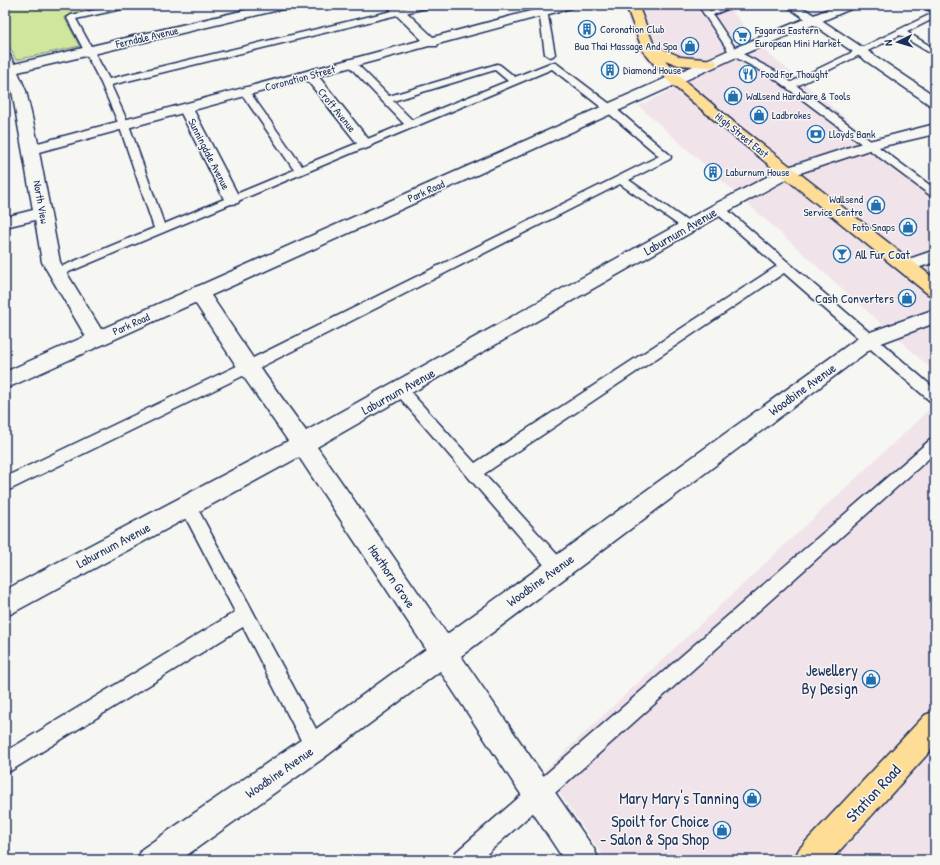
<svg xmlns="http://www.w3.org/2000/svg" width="940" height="865" viewBox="0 0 940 865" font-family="'Patrick Hand',sans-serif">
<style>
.built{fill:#f1e3ea}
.green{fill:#cfe69c;stroke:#758a7d}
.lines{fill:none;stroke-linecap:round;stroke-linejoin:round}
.service-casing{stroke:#1b2f5e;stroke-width:3}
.pedestrian-casing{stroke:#1b2f5e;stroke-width:3}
.minor-casing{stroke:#1b2f5e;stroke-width:3}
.tertiary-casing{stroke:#1b2f5e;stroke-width:3}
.primary-casing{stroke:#1b2f5e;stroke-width:3}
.service{fill:#f6f6f2;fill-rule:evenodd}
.pedestrian{fill:#f6f6f2;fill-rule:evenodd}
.minor{fill:#f6f6f2;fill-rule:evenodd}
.tertiary{fill:#f6f6f2;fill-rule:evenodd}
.primary{fill:#fedd96;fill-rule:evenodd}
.labels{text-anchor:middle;stroke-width:3;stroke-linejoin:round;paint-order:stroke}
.far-poi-label{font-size:11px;fill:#1b2f5e;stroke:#f6f6f2;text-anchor:start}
.far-street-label{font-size:11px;fill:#1b2f5e;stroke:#f6f6f2}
.street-label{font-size:13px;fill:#1b2f5e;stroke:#f6f6f2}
.poi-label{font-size:13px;fill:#1b2f5e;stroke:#f6f6f2;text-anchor:start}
.near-poi-label{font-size:16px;fill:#1b2f5e;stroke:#f6f6f2;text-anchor:end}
.near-street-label{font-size:16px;fill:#1b2f5e;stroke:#f6f6f2}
</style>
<rect width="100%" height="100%" fill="#f6f6f2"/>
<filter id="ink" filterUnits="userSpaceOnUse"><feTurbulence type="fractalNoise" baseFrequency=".025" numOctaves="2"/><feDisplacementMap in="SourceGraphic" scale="8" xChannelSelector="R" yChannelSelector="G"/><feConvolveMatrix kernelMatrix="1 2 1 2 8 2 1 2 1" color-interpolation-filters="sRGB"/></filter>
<g filter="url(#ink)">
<g class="built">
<polygon points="623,5 727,5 763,49 935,193 935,372 639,106 671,90 638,50"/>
<polygon points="935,404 935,860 606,860 544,771"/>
</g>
<polygon class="green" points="5,5 120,5 64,17 80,46 16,60 5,37"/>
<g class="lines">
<defs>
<g id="service">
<path d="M119 5H135L131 7 76 19 109 79 417 5H431L430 7 111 85 129 125 164 224 294 170 241 93 243 91H249L302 166 404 124 349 66 347 64 352 61 355 62 389 96 497 64 500 65 515 77 550 63H556L614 107 670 155 671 157 670 159 629 180 694 226 692 229H684L620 184 253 371 5 492V477L243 363 659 156 606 111 552 69 57 277 53 276 51 273 53 270 154 228 119 125 101 83 67 18 71 15ZM495 70 508 81 412 120 393 101Z"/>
<polygon points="535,5 543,5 547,11 555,54 553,56 550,57 545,54 539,11"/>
<polygon points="698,5 706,5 710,11 725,5 736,5 713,15 737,51 777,72 791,82 935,12 935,18 907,32 935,49 935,56 900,35 797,86 935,189 935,197 931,196 771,76 731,55"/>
<polygon points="719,205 723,206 935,389 935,403 930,401 784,273 484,474 564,562 567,568 564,574 558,576 552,574 393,390 395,386 400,384 405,386 475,463 777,266 715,212 713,209 715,206"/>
<polygon points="935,438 935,453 480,860 453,860 456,852 930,440"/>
<polygon points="187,498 193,500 322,740 325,747 322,754 315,757 308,754 243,627 12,770 5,773 5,752 235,612 179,505 181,500"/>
</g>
<g id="pedestrian">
<polygon points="310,71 315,72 370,141 373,144 370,147 365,149 360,147 303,75 305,72"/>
<polygon points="186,105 191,106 193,109 240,199 238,203 232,204 226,203 179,109 181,106"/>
</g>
<g id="minor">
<polygon points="267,5 289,5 287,8 283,9 18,72 26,91 38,143 422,40 386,5 399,5 433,37 553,5 573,5 571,8 438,44 437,46 429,46 39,152 60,262 107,339 104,344 97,346 90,344 42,262 35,220 5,227 5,217 33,210 12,91 5,74 5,54 10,55 14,64"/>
<polygon points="785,5 799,5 935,96 935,106 930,105"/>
<polygon points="922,5 935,5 935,13 924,8"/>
<polygon points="935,124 935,134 875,148 794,175 725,213 317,447 447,634 862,335 935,309 935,323 876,345 461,656 594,849 599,860 564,860 440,671 325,757 180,860 137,860 142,849 305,737 426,649 299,457 5,617 5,590 288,441 241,373 192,298 190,293 192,288 199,286 206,288 255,361 306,431 713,205 782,169 865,142"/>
<polygon points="935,250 935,262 906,272 900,270 897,266 900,262"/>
</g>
<polygon id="tertiary" points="838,5 855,5 853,8 739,56 5,389 5,372 729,50"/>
<g id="primary">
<polygon points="626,5 638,5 654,45 681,57 715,60 717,63 715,66 710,67 678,65 665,60 679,76 736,124 935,279 935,296 928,294 726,130 669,82 643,51"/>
<polygon points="935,711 935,746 831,860 794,860 799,849 925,715"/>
</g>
</defs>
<use href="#service" class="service-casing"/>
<use href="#pedestrian" class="pedestrian-casing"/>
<use href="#minor" class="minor-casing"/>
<use href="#tertiary" class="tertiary-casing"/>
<use href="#primary" class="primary-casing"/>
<use href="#service" class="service"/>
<use href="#pedestrian" class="pedestrian"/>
<use href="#minor" class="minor"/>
<use href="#tertiary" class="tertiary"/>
<use href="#primary" class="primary"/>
</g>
</g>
<defs>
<symbol id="building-ring" viewBox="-11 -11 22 22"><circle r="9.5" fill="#f6f6f2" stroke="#1f6fb2" stroke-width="1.5"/><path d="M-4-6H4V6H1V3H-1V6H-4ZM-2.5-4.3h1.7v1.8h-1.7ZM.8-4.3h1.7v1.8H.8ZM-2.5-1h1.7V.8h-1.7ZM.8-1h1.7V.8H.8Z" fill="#1f6fb2"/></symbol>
<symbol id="supermarket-ring" viewBox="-11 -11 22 22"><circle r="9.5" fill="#f6f6f2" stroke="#1f6fb2" stroke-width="1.5"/><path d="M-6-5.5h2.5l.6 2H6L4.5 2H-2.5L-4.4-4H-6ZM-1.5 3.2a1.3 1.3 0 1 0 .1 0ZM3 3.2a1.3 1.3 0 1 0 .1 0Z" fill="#1f6fb2"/></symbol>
<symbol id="shop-ring" viewBox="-11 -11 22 22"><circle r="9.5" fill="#f6f6f2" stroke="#1f6fb2" stroke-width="1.5"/><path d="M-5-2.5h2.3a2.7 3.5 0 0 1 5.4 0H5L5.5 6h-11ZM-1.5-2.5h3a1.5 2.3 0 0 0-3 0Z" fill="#1f6fb2"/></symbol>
<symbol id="restaurant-ring" viewBox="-11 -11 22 22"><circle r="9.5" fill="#f6f6f2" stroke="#1f6fb2" stroke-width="1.5"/><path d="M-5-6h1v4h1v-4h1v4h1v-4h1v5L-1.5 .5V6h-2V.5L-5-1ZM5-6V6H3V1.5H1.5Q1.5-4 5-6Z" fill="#1f6fb2"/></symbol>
<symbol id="bank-ring" viewBox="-11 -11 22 22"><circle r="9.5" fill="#f6f6f2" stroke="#1f6fb2" stroke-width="1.5"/><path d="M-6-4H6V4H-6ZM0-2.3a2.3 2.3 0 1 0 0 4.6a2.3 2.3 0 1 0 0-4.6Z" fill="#1f6fb2"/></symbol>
<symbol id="bar-ring" viewBox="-11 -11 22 22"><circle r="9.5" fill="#f6f6f2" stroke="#1f6fb2" stroke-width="1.5"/><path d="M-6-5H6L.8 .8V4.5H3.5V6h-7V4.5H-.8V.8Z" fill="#1f6fb2"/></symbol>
</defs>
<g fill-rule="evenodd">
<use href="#building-ring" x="577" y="19" width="20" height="20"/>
<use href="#supermarket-ring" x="732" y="26" width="20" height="20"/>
<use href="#shop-ring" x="680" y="36" width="20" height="20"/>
<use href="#building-ring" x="600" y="60" width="20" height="20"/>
<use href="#restaurant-ring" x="738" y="64" width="20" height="20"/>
<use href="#shop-ring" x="723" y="86" width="20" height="20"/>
<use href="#shop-ring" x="749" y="105" width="20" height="20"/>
<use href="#bank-ring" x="806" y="124" width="20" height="20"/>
<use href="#building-ring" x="703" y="162" width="20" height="20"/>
<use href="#shop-ring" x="866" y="195" width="20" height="20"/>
<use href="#shop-ring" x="898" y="217" width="20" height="20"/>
<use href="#bar-ring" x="832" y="244" width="20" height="20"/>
<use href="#shop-ring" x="897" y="288" width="20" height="20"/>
<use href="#shop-ring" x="861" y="669" width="20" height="20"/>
<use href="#shop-ring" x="742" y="788" width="20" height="20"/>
<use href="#shop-ring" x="712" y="820" width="20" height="20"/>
</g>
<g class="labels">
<g class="far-poi-label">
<text x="600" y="33">Coronation Club</text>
<text x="755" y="34">Fagaras Eastern<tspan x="755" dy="13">European Mini Market</tspan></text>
<text x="677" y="50" text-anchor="end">Bua Thai Massage And Spa</text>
<text x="623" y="74">Diamond House</text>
<text x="761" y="78">Food For Thought</text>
<text x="746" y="100">Wallsend Hardware &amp; Tools</text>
<text x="772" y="119">Ladbrokes</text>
<text x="829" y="138">Lloyds Bank</text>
<text x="726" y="176">Laburnum House</text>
<text x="863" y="203" text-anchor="end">Wallsend<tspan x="863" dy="13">Service Centre</tspan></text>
<text x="895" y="231" text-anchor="end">Foto Snaps</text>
</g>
<g class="far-street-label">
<text transform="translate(147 37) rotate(-13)" y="4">Ferndale Avenue</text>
<text transform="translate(300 78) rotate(-15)" y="4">Coronation Street</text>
<text transform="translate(337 110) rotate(51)" y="4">Croft Avenue</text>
<text transform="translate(742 135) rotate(39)" y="4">High Street East</text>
<text transform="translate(209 154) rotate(63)" y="4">Sunningdale Avenue</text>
<text transform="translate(426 191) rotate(-24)" y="4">Park Road</text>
<text transform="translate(41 202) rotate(80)" y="4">North View</text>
<text transform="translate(131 324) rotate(-24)" y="4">Park Road</text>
</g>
<g class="street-label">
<text transform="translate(680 231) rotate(-30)" y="5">Laburnum Avenue</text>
<text transform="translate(802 389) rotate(-36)" y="5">Woodbine Avenue</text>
<text transform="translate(398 391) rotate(-29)" y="5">Laburnum Avenue</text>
<text transform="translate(113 545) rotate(-28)" y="5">Laburnum Avenue</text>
<text transform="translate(392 576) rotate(56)" y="5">Hawthorn Grove</text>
<text transform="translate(540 580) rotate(-36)" y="5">Woodbine Avenue</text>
<text transform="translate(279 772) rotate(-35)" y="5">Woodbine Avenue</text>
</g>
<g class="poi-label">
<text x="855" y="259">All Fur Coat</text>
<text x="894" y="303" text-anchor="end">Cash Converters</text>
</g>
<g class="near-poi-label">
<text x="858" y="676">Jewellery<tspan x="858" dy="18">By Design</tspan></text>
<text x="739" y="804">Mary Mary's Tanning</text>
<text x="709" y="827">Spoilt for Choice<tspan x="709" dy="18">- Salon &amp; Spa Shop</tspan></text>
</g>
<g class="near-street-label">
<text transform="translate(873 793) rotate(-47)" y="6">Station Road</text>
</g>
</g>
<rect width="940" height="865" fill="none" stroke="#f6f6f2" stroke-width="20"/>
<rect x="10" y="10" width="920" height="845" fill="none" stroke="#1b2f5e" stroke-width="1.5" filter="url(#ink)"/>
<g transform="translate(898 42) rotate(265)" stroke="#f6f6f2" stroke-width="3" paint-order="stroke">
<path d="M0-3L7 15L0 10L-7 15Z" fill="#1b2f5e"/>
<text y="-6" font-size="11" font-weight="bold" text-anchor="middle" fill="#1b2f5e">N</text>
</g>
</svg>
